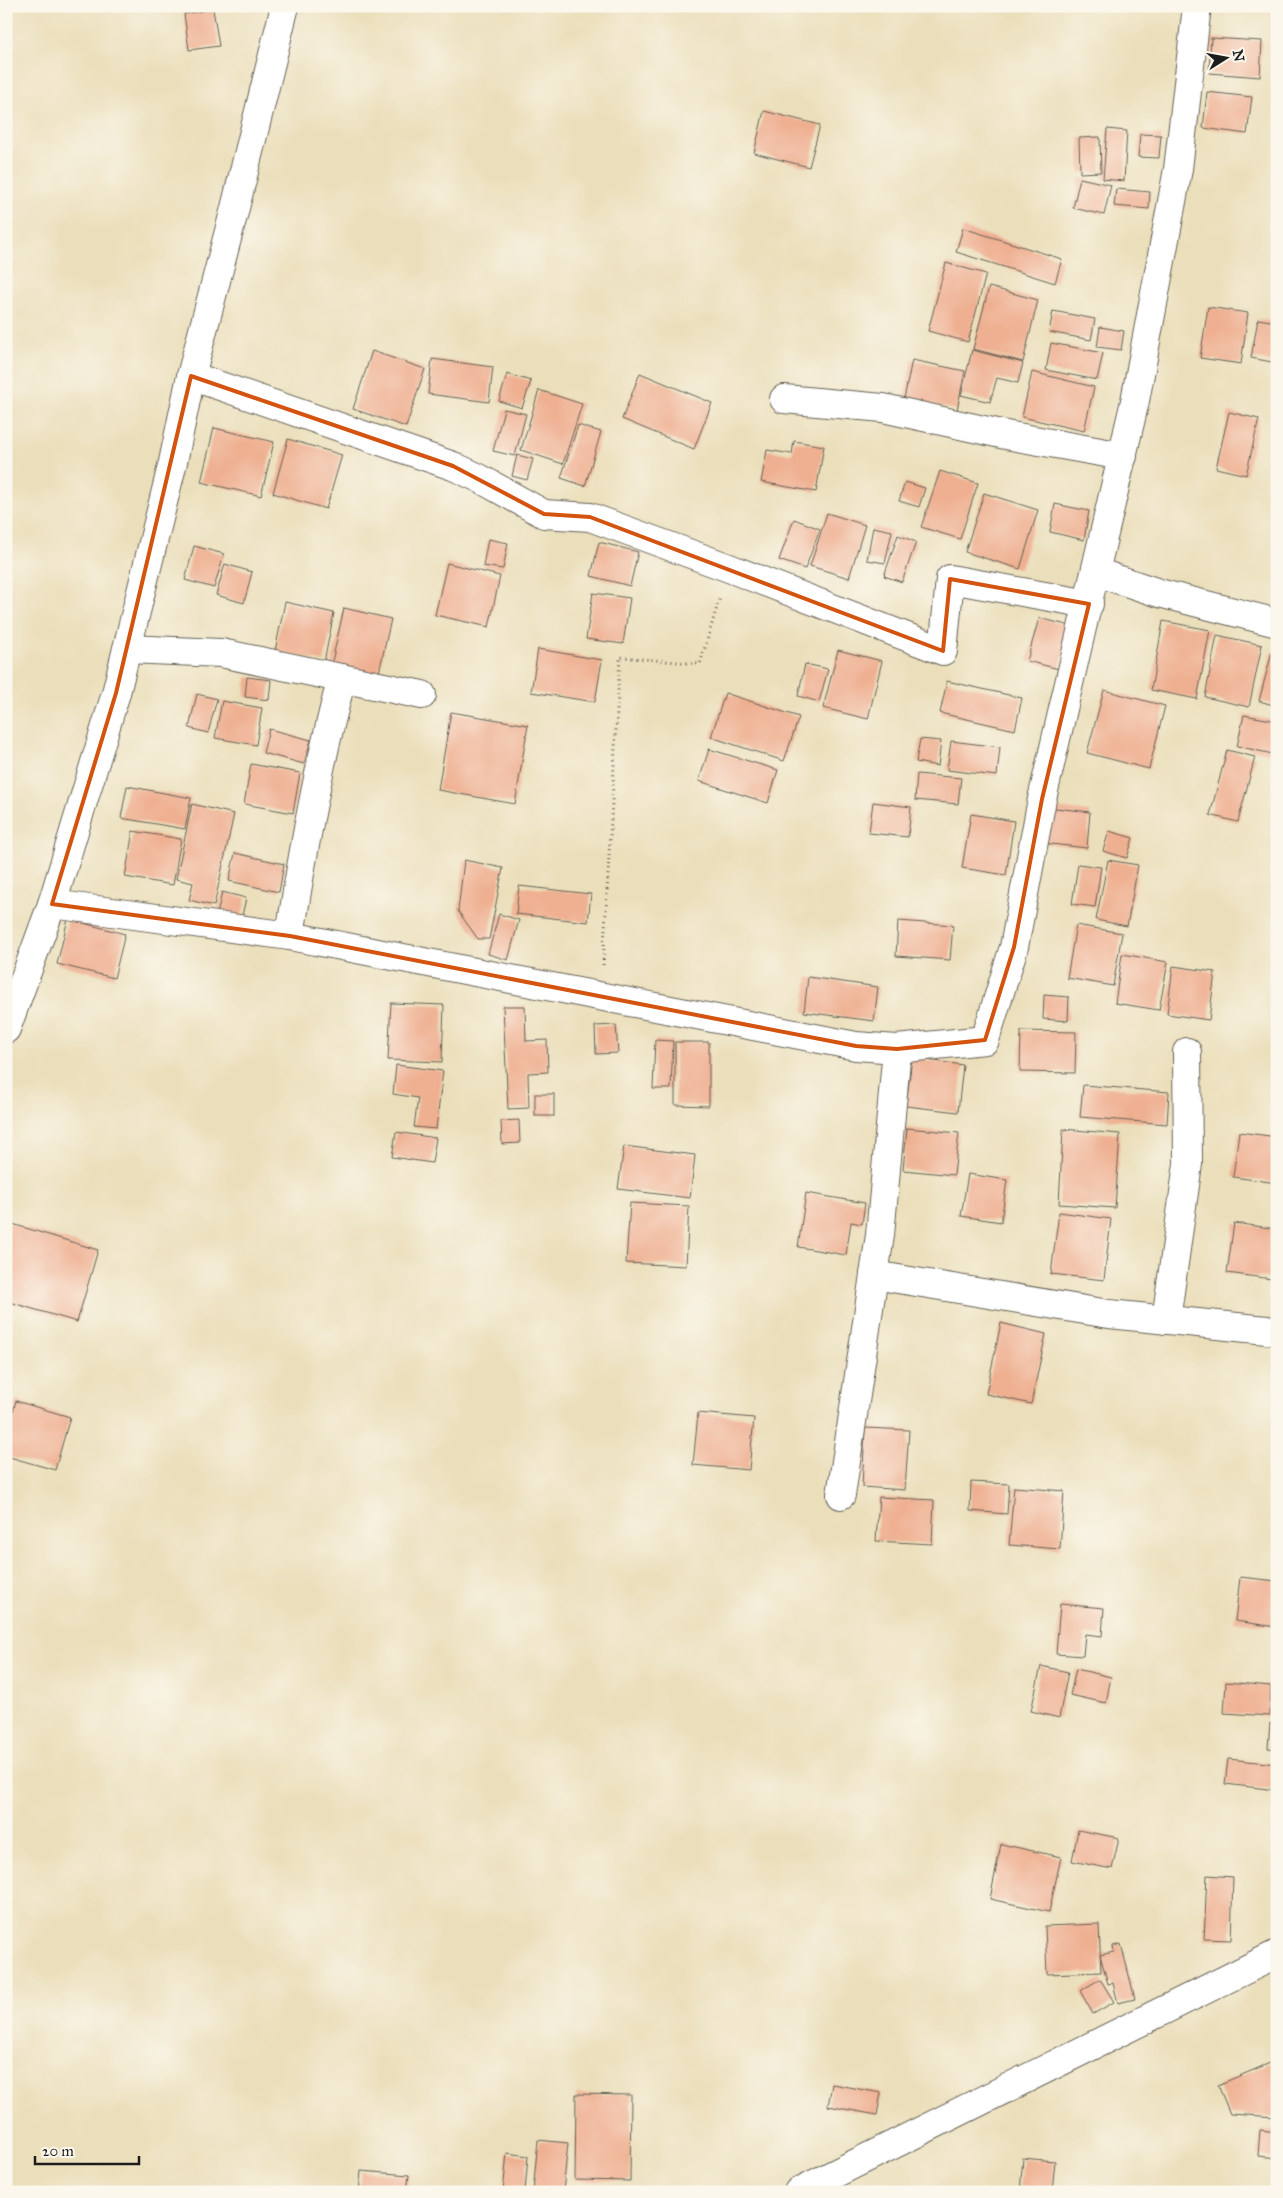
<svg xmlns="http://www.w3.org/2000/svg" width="1283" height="2198" viewBox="0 0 1283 2198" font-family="'IM FELL Great Primer',serif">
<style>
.building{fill:#efb092}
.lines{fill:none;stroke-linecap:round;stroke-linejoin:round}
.street-casing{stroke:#646054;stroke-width:30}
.primary-casing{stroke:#646054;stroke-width:30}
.path{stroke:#646054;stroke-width:3;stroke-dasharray:1 4;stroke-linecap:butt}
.street{stroke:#fff;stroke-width:28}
.primary{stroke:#fff;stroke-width:28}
.marked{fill:none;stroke:#d4530e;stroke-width:4;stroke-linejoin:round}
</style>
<rect width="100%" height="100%" fill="#fbf7ec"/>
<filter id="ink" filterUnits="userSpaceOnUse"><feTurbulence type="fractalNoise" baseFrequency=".02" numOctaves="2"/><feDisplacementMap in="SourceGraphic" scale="10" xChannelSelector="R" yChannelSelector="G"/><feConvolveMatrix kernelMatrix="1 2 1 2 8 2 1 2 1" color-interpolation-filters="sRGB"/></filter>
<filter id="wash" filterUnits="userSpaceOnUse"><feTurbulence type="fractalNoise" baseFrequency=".0096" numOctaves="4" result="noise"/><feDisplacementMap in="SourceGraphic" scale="20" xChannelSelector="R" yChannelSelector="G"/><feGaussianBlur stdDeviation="1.12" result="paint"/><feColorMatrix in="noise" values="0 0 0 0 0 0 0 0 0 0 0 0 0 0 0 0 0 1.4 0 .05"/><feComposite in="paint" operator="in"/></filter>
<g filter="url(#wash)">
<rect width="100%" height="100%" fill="#ebdfbb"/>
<g id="blocks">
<g class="building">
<polygon points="213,9 219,46 189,50 184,14"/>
<polygon points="1211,38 1262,41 1260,77 1209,73"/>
<polygon points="1207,92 1252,97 1247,134 1203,128"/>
<polygon points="764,111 820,125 809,167 754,153"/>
<polygon points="1107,129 1127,131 1124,181 1103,179"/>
<polygon points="1140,134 1161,135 1159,158 1138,157"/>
<polygon points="1100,137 1101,172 1080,173 1079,138"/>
<polygon points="1080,178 1111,185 1104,215 1073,208"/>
<polygon points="1116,189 1150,192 1149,209 1114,206"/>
<polygon points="963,228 1062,259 1055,283 956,252"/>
<polygon points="946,263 986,274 968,342 928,331"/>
<polygon points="989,287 1038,300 1023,362 973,349"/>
<polygon points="1208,307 1248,313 1241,364 1200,358"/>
<polygon points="1053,311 1095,319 1091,340 1049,332"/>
<polygon points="1258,319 1277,322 1277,363 1251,358"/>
<polygon points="1100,327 1124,331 1121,350 1097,347"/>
<polygon points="1051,343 1103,353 1097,380 1046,370"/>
<polygon points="972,350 1023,363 1018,383 997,378 990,402 961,395"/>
<polygon points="372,351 425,369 406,427 353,409"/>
<polygon points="432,359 493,367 489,402 428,394"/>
<polygon points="912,360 965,371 957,410 904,399"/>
<polygon points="1032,372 1094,387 1084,431 1022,417"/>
<polygon points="640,373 712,403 694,449 622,419"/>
<polygon points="507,374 531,381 522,408 499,401"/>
<polygon points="539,390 582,404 563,464 521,450"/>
<polygon points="504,409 526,414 515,456 493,451"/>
<polygon points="1229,412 1259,419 1246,475 1216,468"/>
<polygon points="578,425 601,432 585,486 561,478"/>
<polygon points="214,428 274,442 261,496 201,482"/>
<polygon points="288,439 342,455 326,509 273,493"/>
<polygon points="794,441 824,446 816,492 761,482 767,450 792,454"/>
<polygon points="517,455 533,459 527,480 512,476"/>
<polygon points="940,471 978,483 960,539 921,527"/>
<polygon points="1276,481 1277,481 1277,502 1272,501"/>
<polygon points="905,482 925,488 919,507 899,501"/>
<polygon points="984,493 1038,510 1020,569 965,552"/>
<polygon points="1055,504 1089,511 1084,540 1050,532"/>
<polygon points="827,513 865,525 849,578 810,566"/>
<polygon points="794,519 820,529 805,569 779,560"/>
<polygon points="873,527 892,531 885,563 867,560"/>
<polygon points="898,535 916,542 902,582 884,576"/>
<polygon points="488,539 508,543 503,569 483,566"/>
<polygon points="599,542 638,552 630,586 591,576"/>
<polygon points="194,546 224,554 214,588 185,580"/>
<polygon points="447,563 500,576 489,627 435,615"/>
<polygon points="225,564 252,572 244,603 216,595"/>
<polygon points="593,593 630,598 623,644 586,639"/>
<polygon points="285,602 334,613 324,662 275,651"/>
<polygon points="344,608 391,619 378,677 331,666"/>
<polygon points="1039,618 1071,626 1059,669 1027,661"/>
<polygon points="1163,621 1210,630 1197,699 1151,690"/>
<polygon points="1217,635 1262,645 1249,707 1205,697"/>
<polygon points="538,649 602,660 595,702 531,692"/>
<polygon points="838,650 882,661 868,719 823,708"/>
<polygon points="1272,652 1277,654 1277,706 1259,701"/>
<polygon points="805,664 828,669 819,702 798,696"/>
<polygon points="247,677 271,680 269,700 245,697"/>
<polygon points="947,681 1022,698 1015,730 940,713"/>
<polygon points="1104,690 1165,706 1149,769 1087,753"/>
<polygon points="725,693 799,717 784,761 711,737"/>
<polygon points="197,694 217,699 208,733 189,728"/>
<polygon points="222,701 262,708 256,745 215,738"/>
<polygon points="451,712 528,725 515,804 438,790"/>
<polygon points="1244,715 1277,721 1277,755 1237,746"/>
<polygon points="269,729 311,740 304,764 263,753"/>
<polygon points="920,739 941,741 938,766 916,762"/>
<polygon points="951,741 1000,747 997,776 947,770"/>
<polygon points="709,749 778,770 768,803 699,781"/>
<polygon points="1227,750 1255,757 1238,822 1210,815"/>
<polygon points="251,764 300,773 293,813 244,804"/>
<polygon points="917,774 961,778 958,804 915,800"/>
<polygon points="127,786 191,798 185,829 121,818"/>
<polygon points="1276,791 1277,791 1277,804 1273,803"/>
<polygon points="873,802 911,807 908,837 869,833"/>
<polygon points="192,804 234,814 214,906 189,900 193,883 176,879"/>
<polygon points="1047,807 1090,812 1087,848 1042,843"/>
<polygon points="971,814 1014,821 1006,875 962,868"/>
<polygon points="133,831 181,839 173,885 125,877"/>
<polygon points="1109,831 1133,838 1127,858 1103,851"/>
<polygon points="235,853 284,864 279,892 229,881"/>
<polygon points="464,860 503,868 489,939 478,939 458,911"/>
<polygon points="1108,860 1138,865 1127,926 1096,920"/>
<polygon points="1078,864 1101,867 1095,907 1072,904"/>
<polygon points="519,886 591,894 588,922 516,914"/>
<polygon points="222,892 246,898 241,920 217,915"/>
<polygon points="499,914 519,920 508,960 488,954"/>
<polygon points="68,919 125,934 114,978 57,964"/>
<polygon points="898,921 953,925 950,960 896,956"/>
<polygon points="1076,925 1122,933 1113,986 1067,978"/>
<polygon points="1122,954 1168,962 1159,1010 1115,1003"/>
<polygon points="1173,966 1215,972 1209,1020 1167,1014"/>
<polygon points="808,977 878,987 874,1021 804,1012"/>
<polygon points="1044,995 1069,997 1068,1021 1043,1019"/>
<polygon points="391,1003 444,1005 442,1062 388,1060"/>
<polygon points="503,1006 525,1006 526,1041 547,1040 548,1072 528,1073 529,1108 508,1109"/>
<polygon points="616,1025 618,1053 596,1054 595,1026"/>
<polygon points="1021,1031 1076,1032 1075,1073 1020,1072"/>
<polygon points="655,1040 673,1041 671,1089 653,1089"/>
<polygon points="675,1042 709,1042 709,1106 675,1105"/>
<polygon points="912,1058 963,1065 958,1112 906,1106"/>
<polygon points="396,1065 443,1071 436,1129 414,1127 418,1098 393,1094"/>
<polygon points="1083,1085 1169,1092 1167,1124 1080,1117"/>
<rect x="535" y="1094" width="19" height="22"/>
<polygon points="519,1120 520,1143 502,1144 501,1121"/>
<polygon points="907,1128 959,1133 954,1175 903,1170"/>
<polygon points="1063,1129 1120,1134 1115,1208 1059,1204"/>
<polygon points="396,1132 436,1138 432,1163 392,1157"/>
<polygon points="1239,1132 1277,1137 1277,1183 1233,1177"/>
<polygon points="624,1146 695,1155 690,1198 618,1189"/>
<polygon points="968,1174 1007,1180 1001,1222 961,1216"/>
<polygon points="806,1193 865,1203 862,1224 851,1222 846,1255 798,1247"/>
<polygon points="630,1203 689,1206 686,1266 626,1263"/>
<polygon points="1059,1212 1111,1219 1104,1280 1051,1274"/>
<polygon points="6,1222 98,1250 77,1322 6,1301"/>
<polygon points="1234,1223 1277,1229 1272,1279 1227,1273"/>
<polygon points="1001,1323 1046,1334 1031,1404 986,1394"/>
<polygon points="16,1401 70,1417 55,1470 6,1456 6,1436"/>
<polygon points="698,1413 754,1418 749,1470 693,1465"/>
<polygon points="865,1428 909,1430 905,1490 862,1487"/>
<polygon points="971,1482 1009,1484 1007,1514 970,1511"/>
<polygon points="1014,1487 1064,1491 1060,1549 1009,1545"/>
<polygon points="879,1497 934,1500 932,1544 876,1541"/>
<polygon points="1240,1577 1277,1581 1277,1627 1235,1621"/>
<polygon points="1060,1604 1104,1608 1102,1636 1085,1634 1083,1656 1056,1654"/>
<polygon points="1041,1666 1068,1672 1059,1718 1031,1711"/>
<polygon points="1076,1669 1111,1677 1106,1703 1070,1695"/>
<polygon points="1226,1682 1271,1686 1270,1716 1224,1713"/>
<polygon points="1270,1723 1277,1724 1277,1749 1268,1748"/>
<polygon points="1228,1759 1277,1764 1276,1790 1225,1784"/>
<polygon points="1078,1830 1119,1838 1112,1869 1072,1861"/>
<polygon points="1001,1844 1061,1857 1049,1912 990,1899"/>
<polygon points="1207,1875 1233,1877 1231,1940 1204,1939"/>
<polygon points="1099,1924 1101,1972 1047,1974 1045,1926"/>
<polygon points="1121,1944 1135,1999 1118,2003 1113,1983 1108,1984 1100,1955 1114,1952 1113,1946"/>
<polygon points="1100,1979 1114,2002 1093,2014 1080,1991"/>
<polygon points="1277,2060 1277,2117 1230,2114 1218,2085"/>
<polygon points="832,2084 881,2093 877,2115 828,2106"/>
<polygon points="576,2094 631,2095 630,2181 575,2180"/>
<polygon points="1260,2130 1277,2132 1277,2158 1258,2156"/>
<polygon points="538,2140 568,2143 563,2192 533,2192"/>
<polygon points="507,2153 528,2156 525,2192 503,2192"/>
<polygon points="1023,2158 1055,2161 1052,2192 1020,2192"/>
<polygon points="361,2171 409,2175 407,2192 359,2192"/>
<polygon points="936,2189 949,2190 949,2192 936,2192"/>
</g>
</g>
</g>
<g filter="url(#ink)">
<use href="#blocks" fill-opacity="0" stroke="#646054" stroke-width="1"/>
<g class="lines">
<defs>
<g id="street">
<polyline points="191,376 453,466 479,478 544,514 590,517 729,568 943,651 950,579 1089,604"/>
<polyline points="784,399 883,408 1006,435 1123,456"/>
<polyline points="1096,572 1159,593 1277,623"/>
<polyline points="127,649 221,653 422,695"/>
<polyline points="52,904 290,936 856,1046 897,1049 985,1040 1014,947 1042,799 1135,401 1178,169 1197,6"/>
<path d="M290 936C303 849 319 763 342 678"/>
<polyline points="6,1029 52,904 116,693 173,462 191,376 234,212 285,6"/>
<polyline points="874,1275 1109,1314 1277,1331"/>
<polyline points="1166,1320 1188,1164 1187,1052"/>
<polyline points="841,1495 880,1235 897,1049"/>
</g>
<polyline id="primary" points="798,2192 1277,1954"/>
</defs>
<use href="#street" class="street-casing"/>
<use href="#primary" class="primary-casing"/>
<polyline class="path" points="603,965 620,657 700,664 720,597"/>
<use href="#street" class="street"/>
<use href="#primary" class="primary"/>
</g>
</g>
<path class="marked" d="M191 376 453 466 544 514 590 517 943 651 950 579 1089 604 1042 799 1014 947 985 1040 897 1049 856 1046 290 936 52 904 116 693Z"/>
<rect width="1283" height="2198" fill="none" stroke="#fbf7ec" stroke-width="25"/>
<g transform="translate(1226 58) rotate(79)" stroke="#fbf7ec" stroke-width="4" paint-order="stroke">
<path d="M0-4L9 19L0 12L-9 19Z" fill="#1c1c1c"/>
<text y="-8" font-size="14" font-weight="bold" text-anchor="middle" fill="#1c1c1c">N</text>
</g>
<path d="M35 2156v8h104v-8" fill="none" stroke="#1c1c1c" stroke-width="2.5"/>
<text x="42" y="2156" font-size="15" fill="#1c1c1c" stroke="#fbf7ec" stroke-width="4" paint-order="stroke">20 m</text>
</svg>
